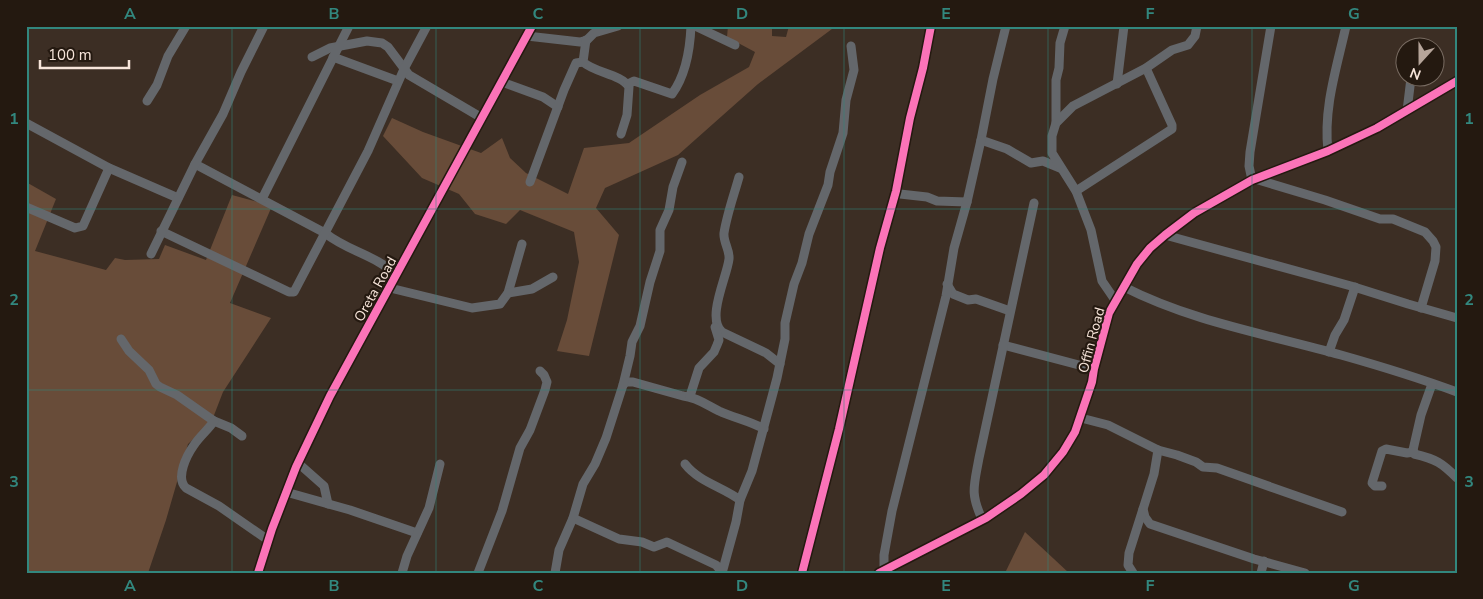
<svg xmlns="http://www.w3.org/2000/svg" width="1483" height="599" viewBox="0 0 1483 599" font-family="'Nunito Sans',sans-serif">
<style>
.green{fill:#684c39}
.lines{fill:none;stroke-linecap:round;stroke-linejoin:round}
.minor{stroke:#64676b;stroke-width:9}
.cycleway-casing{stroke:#241910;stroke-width:11}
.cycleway{stroke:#fb73b8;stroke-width:8}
.grid{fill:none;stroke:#32877e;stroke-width:1;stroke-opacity:0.55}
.labels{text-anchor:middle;stroke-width:4.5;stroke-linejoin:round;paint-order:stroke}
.street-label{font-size:14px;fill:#f7e5da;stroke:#241910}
.neatline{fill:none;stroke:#32877e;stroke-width:2}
.grid-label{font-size:16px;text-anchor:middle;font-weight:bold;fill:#32877e}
</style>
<rect width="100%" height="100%" fill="#3c2e24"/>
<g class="green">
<polygon points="728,26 772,26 772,36 786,37 789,26 836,26 758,84 678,155 605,188 596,208 619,235 589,356 557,351 567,320 579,262 574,232 520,210 506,224 475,214 459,194 422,178 383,136 392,118 423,132 481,153 502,138 510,158 526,173 568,194 584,148 629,143 700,95 749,67 755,52 727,37"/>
<polygon points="26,182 56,199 35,251 106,270 115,258 125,260 159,259 165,245 206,260 232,195 272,206 230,303 271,318 223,392 211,423 188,444 166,520 148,573 26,573"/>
<polygon points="1025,532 1069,573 1005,573"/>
</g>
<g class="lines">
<g class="minor">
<polyline points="695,26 735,45"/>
<polyline points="1006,26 993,79 981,140 1007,149 1031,163 1043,161 1060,168"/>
<polyline points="527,36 580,42 587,40 594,33 618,26"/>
<path d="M586 40 583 62C595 73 621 74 629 87L627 115 621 134"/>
<polyline points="312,57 330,48 367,41 382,43 388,47 409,75 482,118"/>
<polyline points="333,57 398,81"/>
<polyline points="502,82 543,97 558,107"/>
<path d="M628 84 634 81 672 94C686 75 690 50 691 26"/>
<polyline points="1117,84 1124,26"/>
<polyline points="147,101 157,85 168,56 186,26"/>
<polyline points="1407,111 1411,78"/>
<polyline points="26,123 109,168 178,198"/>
<polyline points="1056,123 1056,80 1059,68 1060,43 1065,26"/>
<path d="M1328 151C1323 108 1337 67 1346 26"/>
<path d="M195 164 325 233C347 251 376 255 396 275"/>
<path d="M739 177C734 195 727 214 724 233 723 242 730 250 729 259 727 277 706 318 722 332L766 353 780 364"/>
<polyline points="1255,179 1325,200 1380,219 1393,219 1425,232 1433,241 1436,247 1435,261 1421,308"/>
<polyline points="1252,180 1249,166 1250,152 1271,26"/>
<polyline points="530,182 564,90 576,63 583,62"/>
<polyline points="896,191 900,194 927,197 937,201 967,202 981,140"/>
<polyline points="1076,191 1172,129 1172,125 1146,68"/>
<polyline points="262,199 349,26"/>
<polyline points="26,207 75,228 83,226 109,168"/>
<polyline points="161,231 289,292 294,292 368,151 404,69 427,26"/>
<polyline points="1165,235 1351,286 1408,304 1457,318"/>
<polyline points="151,254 195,164 223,114 241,72 264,26"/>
<polyline points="947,284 953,294 968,300 976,299 1010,311"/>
<path d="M1124 287C1193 322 1267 334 1341 355 1380 366 1419 378 1457 392"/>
<polyline points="390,288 472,308 500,304 508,293 522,244"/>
<polyline points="508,293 532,289 553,277"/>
<polyline points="1115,300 1102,281 1091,230 1076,191 1052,153 1052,136 1056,123 1073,106 1146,68 1172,50 1188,45 1195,36 1197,26"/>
<polyline points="121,339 129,351 149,370 156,384 160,387 177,395 214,421 231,428 242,436"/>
<polyline points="1003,345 1094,369"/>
<polyline points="1329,352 1335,335 1344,320 1355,287"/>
<path d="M1432 384 1421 415 1413 450 1414 454C1436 459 1442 463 1457 478"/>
<path d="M623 385 626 382H633L683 396C696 397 707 405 719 411 734 418 750 421 764 429"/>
<polyline points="690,396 699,368 714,352 717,345 719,340 715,327"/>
<polyline points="1081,418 1108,425 1158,450 1177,455 1196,462 1203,467 1217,468 1342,512"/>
<path d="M214 421C208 430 200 436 194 445 187 455 175 478 186 488L219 506 268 540"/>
<polyline points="1158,450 1154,474 1143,509 1145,517 1150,524 1254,559 1305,573"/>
<polyline points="298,463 324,486 328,504"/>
<path d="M685 464C699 482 723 487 740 500"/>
<polyline points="1382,486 1375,486 1372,483 1382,451 1386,449 1407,453 1414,452"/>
<polyline points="286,492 350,510 417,533"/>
<polyline points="573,518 619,539 642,542 654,547 667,542 716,565 722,572"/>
<path d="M982 519C970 493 974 486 979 458L1034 203"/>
<polyline points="884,570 884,555 892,511 946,296 954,248 967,202"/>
<polyline points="258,573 272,529 296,467 330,396 532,26"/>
<polyline points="402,573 407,556 429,508 440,464"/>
<polyline points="478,573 502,511 520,448 530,430 545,390 547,382 544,375 540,371"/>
<polyline points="555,573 559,550 573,518 583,484 595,464 606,438 623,385 630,356 632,342 640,326 650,282 660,251 660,230 669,210 673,187 682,162"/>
<polyline points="722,573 736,522 740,500 752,471 777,378 785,339 785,323 794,284 802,263 809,234 828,185 830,172 843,133 846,100 854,70 851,46"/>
<polyline points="802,573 839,429 880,248 896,191 910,118 923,68 931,26"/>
<polyline points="879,573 986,518 1021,494 1044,475 1063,452 1075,432 1092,382 1094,369 1109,313 1137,264 1150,248 1165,235 1194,213 1252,180 1328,151 1377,128 1457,81"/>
<polyline points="1133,573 1128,565 1129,553 1143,509"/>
<polyline points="1261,573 1264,561"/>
</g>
<defs>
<g id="cycleway">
<polyline points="258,573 272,529 296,467 330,396 532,26"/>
<polyline points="802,573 839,429 880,248 896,191 910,118 923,68 931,26"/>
<polyline points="879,573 986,518 1021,494 1044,475 1063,452 1075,432 1092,382 1094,369 1109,313 1137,264 1150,248 1165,235 1194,213 1252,180 1328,151 1377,128 1457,81"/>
</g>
</defs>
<use href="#cycleway" class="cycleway-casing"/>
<use href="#cycleway" class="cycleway"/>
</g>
<path class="grid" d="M232 26V573M436 26V573M640 26V573M844 26V573M1048 26V573M1252 26V573M26 209H1457M26 390H1457"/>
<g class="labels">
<g class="street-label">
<text transform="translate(375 289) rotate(-61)" y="5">Oreta Road</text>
<text transform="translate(1091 340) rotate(-75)" y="5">Offin Road</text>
</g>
</g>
<rect width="1483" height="599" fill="none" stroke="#241910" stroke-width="55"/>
<g transform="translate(1420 62) rotate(201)"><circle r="24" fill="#241910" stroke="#786b61"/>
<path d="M0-4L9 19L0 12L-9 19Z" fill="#b6a59a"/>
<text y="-8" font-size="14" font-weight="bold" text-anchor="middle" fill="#f7e5da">N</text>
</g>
<path d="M40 60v8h89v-8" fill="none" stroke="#f7e5da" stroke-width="2.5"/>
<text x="48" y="60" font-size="15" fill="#f7e5da" stroke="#241910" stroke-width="4" paint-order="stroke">100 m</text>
<rect x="28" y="28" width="1428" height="544" class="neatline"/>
<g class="grid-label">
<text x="130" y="19">A</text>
<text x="334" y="19">B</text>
<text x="538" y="19">C</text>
<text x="742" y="19">D</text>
<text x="946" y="19">E</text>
<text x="1150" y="19">F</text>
<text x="1354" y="19">G</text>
<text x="14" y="124">1</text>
<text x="1469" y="124">1</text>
<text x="14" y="305">2</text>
<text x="1469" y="305">2</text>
<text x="14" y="487">3</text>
<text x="1469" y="487">3</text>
<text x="130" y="591">A</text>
<text x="334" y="591">B</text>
<text x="538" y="591">C</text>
<text x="742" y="591">D</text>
<text x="946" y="591">E</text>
<text x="1150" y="591">F</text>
<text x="1354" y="591">G</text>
</g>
</svg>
